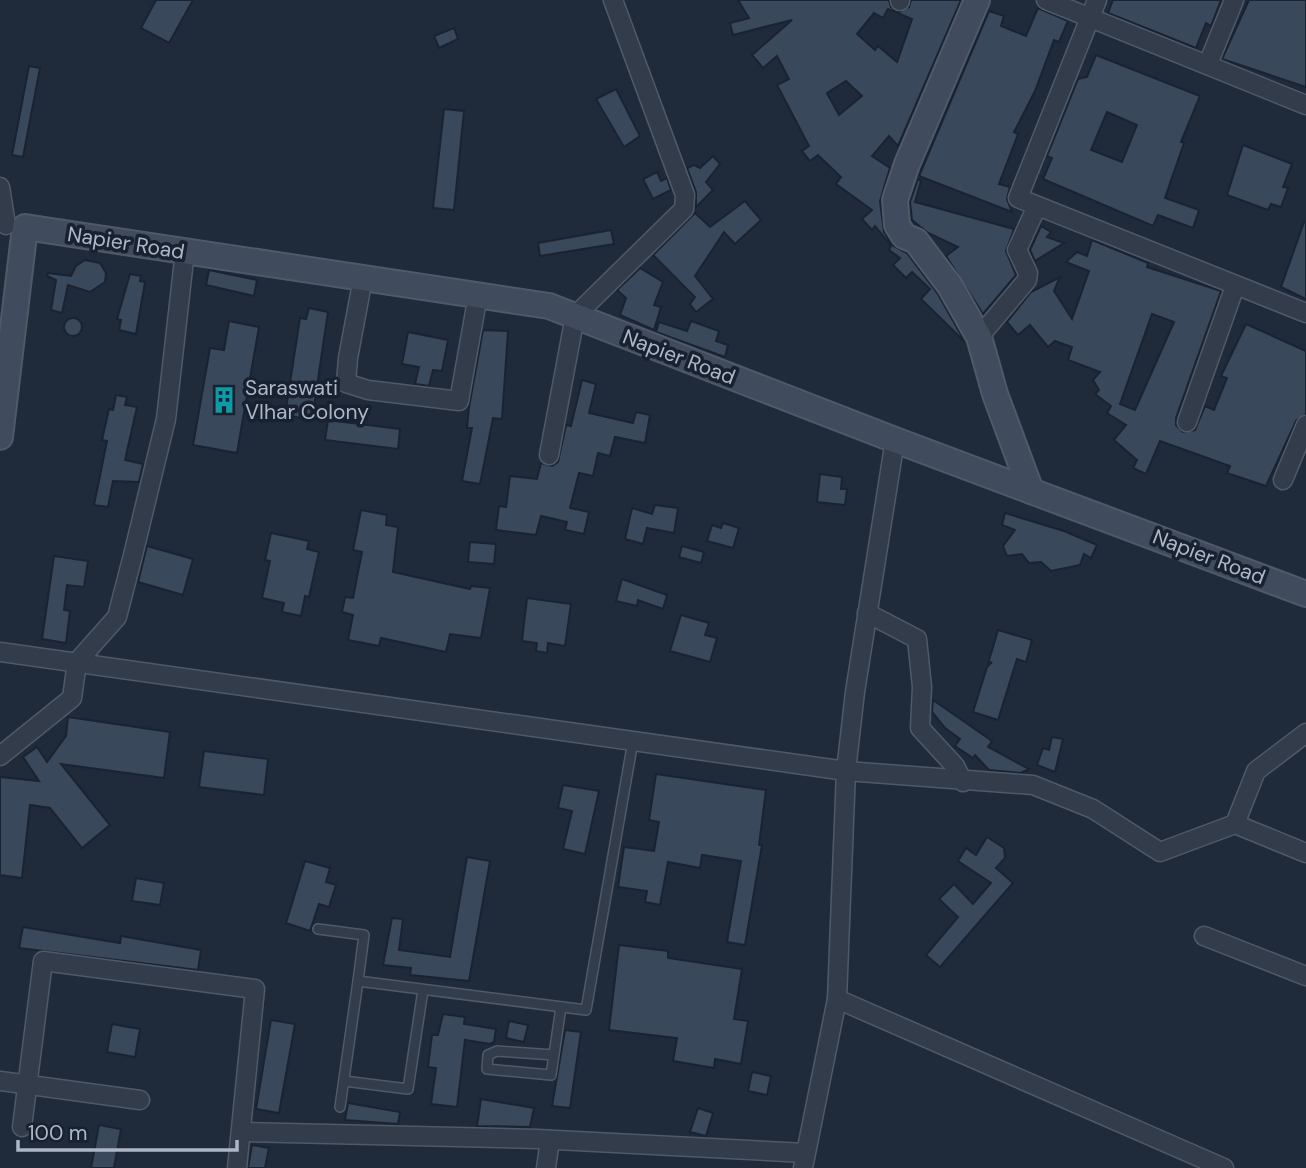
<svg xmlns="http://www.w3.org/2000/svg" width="1306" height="1168" viewBox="0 0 1306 1168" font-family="'DM Sans',sans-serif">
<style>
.building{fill:#3a485b;stroke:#1a2331;stroke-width:2;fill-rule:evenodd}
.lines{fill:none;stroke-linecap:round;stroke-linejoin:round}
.lane-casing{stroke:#505968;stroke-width:12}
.street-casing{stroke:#505968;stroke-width:21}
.secondary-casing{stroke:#505968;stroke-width:28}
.lane{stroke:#323c4b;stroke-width:9}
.street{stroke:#323c4b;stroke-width:18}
.secondary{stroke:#404b5e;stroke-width:24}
.labels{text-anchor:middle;stroke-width:7;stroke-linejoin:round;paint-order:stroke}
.street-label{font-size:21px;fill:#adb6c7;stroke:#18212f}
.poi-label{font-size:21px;fill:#adb6c7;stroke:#18212f;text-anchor:start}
</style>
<rect width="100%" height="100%" fill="#1f2a3b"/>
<g class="building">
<polygon points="156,0 193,0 169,43 141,28"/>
<path d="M738 0H889L891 7 899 12 909 7 911 0H961L898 146 889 136 872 156 890 168 880 201 884 232 892 245 907 253 938 294 965 342 921 299 930 289 912 272 906 278 893 265 900 258 889 250 891 246 875 226 872 230 862 219 872 210 836 184 841 177 818 155 810 161 802 151 809 146 777 85 789 79 777 56 763 68 752 55 792 20 733 35 730 23 749 18ZM888 9 912 19 897 62 878 46 875 50 857 34 874 13 883 18ZM846 81 862 96 839 115 827 93Z"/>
<polygon points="1113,0 1221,0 1211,26 1206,23 1196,48 1108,13"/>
<polygon points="1249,0 1306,0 1306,87 1222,59"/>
<polygon points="1038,8 1068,21 1059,42 1054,40 1035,91 1014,132 1018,134 999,184 1010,187 1007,199 1012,212 919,176 989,11 1004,16 1001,26 1026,36"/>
<polygon points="454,28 458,39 439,48 434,36"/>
<path d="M1096 55 1200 96 1181 142 1184 143 1165 198 1199 210 1193 228 1158 215 1153 226 1043 179 1052 158 1047 156 1078 79 1087 77ZM1107 112 1137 125 1122 162 1091 150Z"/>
<polygon points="29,66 40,68 23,157 12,155"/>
<polygon points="616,89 640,136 624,147 596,99"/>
<polygon points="444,109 464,111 454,210 433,208"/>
<polygon points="1243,145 1292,164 1283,187 1288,188 1281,207 1271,204 1268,210 1227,195"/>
<polygon points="713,156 720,164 706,182 713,190 696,207 696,192 687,168 694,165 700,168"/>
<polygon points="657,172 661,181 667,178 671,190 653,199 643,179"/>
<polygon points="918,179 921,181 915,202 1014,229 1006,251 1016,275 983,314 946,256 958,247 928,233 912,220 910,202"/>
<polygon points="745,201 761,220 735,244 724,232 695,276 713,299 696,312 690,304 695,297 653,255 695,213 710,227"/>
<polygon points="1304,222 1306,222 1306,299 1281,287"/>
<polygon points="1041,226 1051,232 1047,237 1064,243 1035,261 1030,250"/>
<polygon points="611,230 614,244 540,256 538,243"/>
<path d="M1092 240 1148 263 1147 267 1221 291 1176 418V425L1183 432 1195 430 1205 406 1214 410 1227 378 1221 376 1246 324 1306 351V414L1296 421 1266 486 1227 473 1230 466 1160 441 1146 474 1133 468 1137 460 1114 440 1126 425 1107 413 1111 406 1095 394 1099 390 1093 380 1100 372 1068 360 1072 347 1055 341 1048 347 1030 325 1018 335 1007 322 1031 292 1060 277 1054 291 1072 319 1089 271 1066 262 1077 252 1087 256ZM1152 314 1174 322 1135 410 1120 404Z"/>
<polygon points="85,260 100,263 106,273 105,282 90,292 68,285 62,313 51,310 56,280 47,276 48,273 71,276 76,266"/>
<polygon points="640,268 663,282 654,305 661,307 654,330 620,315 626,298 617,290"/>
<polygon points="209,270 257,280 254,296 206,285"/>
<polygon points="130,274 141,276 140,281 145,282 136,334 119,330 121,320 117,319"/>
<polygon points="309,308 328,312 312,420 285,415 300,318 306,319"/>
<circle cx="73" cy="327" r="9"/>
<polygon points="229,321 259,327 237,453 193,445 210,348 224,350"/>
<polygon points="691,321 719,331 716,341 728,345 725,357 656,332 659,322 687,331"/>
<polygon points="483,330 508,331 502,419 493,418 480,484 462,481 472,428 467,428 469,407"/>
<polygon points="408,332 448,340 442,371 433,370 429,386 415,384 419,367 402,364"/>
<polygon points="582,380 596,384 589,413 633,423 636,412 650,415 645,443 615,437 610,456 598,453 593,476 579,473 570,508 589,512 584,534 565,530 567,522 541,516 536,535 496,530 499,506 506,507 510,476 537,479 541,463 552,466 558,462 566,425 571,426"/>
<polygon points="116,395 127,397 125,405 137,407 125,460 143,464 139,482 113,481 108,507 94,505 107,441 102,440 109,409 113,410"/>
<polygon points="328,420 400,429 398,449 325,440"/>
<polygon points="820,474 842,477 841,489 847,489 845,505 817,502"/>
<polygon points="655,505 678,508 674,533 647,528 643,544 625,539 632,508 652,514"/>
<polygon points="361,510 387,515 386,525 398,527 393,572 470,589 471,586 490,588 481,638 450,634 446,652 381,638 379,646 348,640 353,615 342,612 345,597 353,598 362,552 353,550"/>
<polygon points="1005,513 1064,531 1097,545 1091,558 1084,554 1080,565 1051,571 1041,562 1029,563 1022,554 1007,556 1003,546 1015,530 1002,525"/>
<polygon points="723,523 739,528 733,548 707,541 712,525 721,528"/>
<polygon points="271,533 309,541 307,549 319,552 309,597 305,596 301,616 282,612 284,603 262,598 270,561 265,560"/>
<polygon points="470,542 496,544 494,564 468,562"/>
<polygon points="147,546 193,559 183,595 138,582"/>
<polygon points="682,546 704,552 701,563 679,557"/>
<polygon points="54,556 88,561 84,587 67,585 64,610 70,611 66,643 42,639"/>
<polygon points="622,579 667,595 663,609 638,600 637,606 616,601"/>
<polygon points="527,598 571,604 565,646 548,643 547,653 536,651 537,643 522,641"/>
<polygon points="681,615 709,623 705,635 717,638 710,662 670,651"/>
<polygon points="998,630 1032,640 1026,662 1017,659 998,720 973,712 987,667 992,662 988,664"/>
<polygon points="933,700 992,741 988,747 1029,769 1021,773 989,770 975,755 973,758 955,746 960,739 945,728 932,712"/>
<polygon points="68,717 170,732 164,778 61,764 110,825 82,848 50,808 30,805 22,878 0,875 0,777 39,781 23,757 37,747 47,762 66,736"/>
<polygon points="1052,737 1063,739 1055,772 1037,765 1043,748 1049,750"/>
<polygon points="204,751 268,759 264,795 199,787"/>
<polygon points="656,774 766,790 759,845 762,845 745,945 727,942 741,861 702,855 700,868 668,862 660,905 645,902 647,891 618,887 624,847 654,851 659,822 649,820"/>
<polygon points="563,785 599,791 585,854 563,849 572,811 558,808"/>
<polygon points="987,837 1004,848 1005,858 996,868 1013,883 940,967 926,955 958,917 939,899 954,884 973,904 991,883 958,861 966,848 976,855"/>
<polygon points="467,857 490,861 469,981 410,975 411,968 383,965 392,918 403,919 399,950 450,957"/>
<polygon points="305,861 330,868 326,882 336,885 329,907 319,904 310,931 286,923"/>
<polygon points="136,878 164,883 160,905 132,901"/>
<polygon points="23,927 120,943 121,936 201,950 198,970 19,948"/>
<polygon points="619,945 668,951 668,958 742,969 734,1019 748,1021 741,1064 715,1059 714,1068 673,1061 677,1038 609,1030"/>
<polygon points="443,1014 465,1017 464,1024 496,1029 494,1042 490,1044 465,1040 457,1107 431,1104 436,1068 428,1067 432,1035 438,1035"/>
<polygon points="271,1020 295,1024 279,1113 256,1109"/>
<polygon points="509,1021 528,1025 524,1042 506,1038"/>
<polygon points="112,1024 140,1029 135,1057 107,1052"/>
<polygon points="565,1030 581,1032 570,1108 552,1106"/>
<polygon points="752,1072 771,1076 767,1095 748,1091"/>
<polygon points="481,1099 534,1108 530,1127 477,1126"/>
<polygon points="348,1103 400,1112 398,1124 345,1120"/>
<polygon points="698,1108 713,1113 706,1136 690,1132"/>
<polygon points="99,1125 121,1129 114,1168 91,1168"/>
<polygon points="252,1145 269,1148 265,1168 248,1168"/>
</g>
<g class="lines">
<defs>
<g id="lane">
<polyline points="318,929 364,935 358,981 586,1010 633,741"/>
<polyline points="554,1055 497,1051 488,1055 487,1069 551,1075 561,1007"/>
<polyline points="344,1081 408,1089 423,990"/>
<polyline points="340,1107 358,981"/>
</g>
<g id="street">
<polyline points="1046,0 1306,105"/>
<polyline points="1097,0 1018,198 1306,313"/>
<polyline points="900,1 900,0"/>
<polyline points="1208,64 1234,0"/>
<polyline points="0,187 6,225"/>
<polyline points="363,278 348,358 346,383 368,390 459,401 478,295"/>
<polyline points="979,337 1027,280 1028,273 1017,250 1037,206"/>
<polyline points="1187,422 1235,286"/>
<polyline points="549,455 575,316 684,209 685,195 613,0"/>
<polyline points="1283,480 1306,425"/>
<polyline points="867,613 917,639 922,687 920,728 955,766 963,782"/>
<polyline points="0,652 846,771 1033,785 1093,809 1160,852 1235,824 1256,771 1306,733"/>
<polyline points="0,756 72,698 77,662 117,617 133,555 166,419 185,251"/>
<polyline points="1235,824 1306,853"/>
<polyline points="1204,936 1306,976"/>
<polyline points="837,999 1224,1168"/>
<polyline points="0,1081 140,1100"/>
<polyline points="22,1127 43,961 255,989 237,1168"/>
<polyline points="242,1132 537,1139 805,1153"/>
<polyline points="546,1168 550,1140"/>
<polyline points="803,1168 837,999 846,771 855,692 895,440"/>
</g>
<g id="secondary">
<polyline points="977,0 907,164 895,200 897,225 904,236 916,241 950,286 979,337 995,394 1031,491"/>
<polyline points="0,437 25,227 549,306 895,440 1306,594"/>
</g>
</defs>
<use href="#lane" class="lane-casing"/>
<use href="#street" class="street-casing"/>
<use href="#secondary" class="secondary-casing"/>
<use href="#lane" class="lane"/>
<use href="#street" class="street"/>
<use href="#secondary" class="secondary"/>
</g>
<defs>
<symbol id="building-bare" viewBox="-9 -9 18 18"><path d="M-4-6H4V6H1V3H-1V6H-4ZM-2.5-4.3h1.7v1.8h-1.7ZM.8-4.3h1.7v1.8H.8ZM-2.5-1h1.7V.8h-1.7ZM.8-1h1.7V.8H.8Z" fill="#0f9aa8" stroke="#18212f" stroke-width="2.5" paint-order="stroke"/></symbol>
</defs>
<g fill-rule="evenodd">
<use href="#building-bare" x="205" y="381" width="38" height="38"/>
</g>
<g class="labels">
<g class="street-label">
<text transform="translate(126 243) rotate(9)" y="7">Napier Road</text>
<text transform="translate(679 357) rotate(21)" y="7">Napier Road</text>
<text transform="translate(1209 557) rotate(21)" y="7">Napier Road</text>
</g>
<g class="poi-label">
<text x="245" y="395">Saraswati<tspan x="245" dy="24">VIhar Colony</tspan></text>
</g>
</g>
<path d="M18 1140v10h219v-10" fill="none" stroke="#adb6c7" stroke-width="3.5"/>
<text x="28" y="1140" font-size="21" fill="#adb6c7" stroke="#18212f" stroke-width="5" paint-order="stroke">100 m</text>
</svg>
